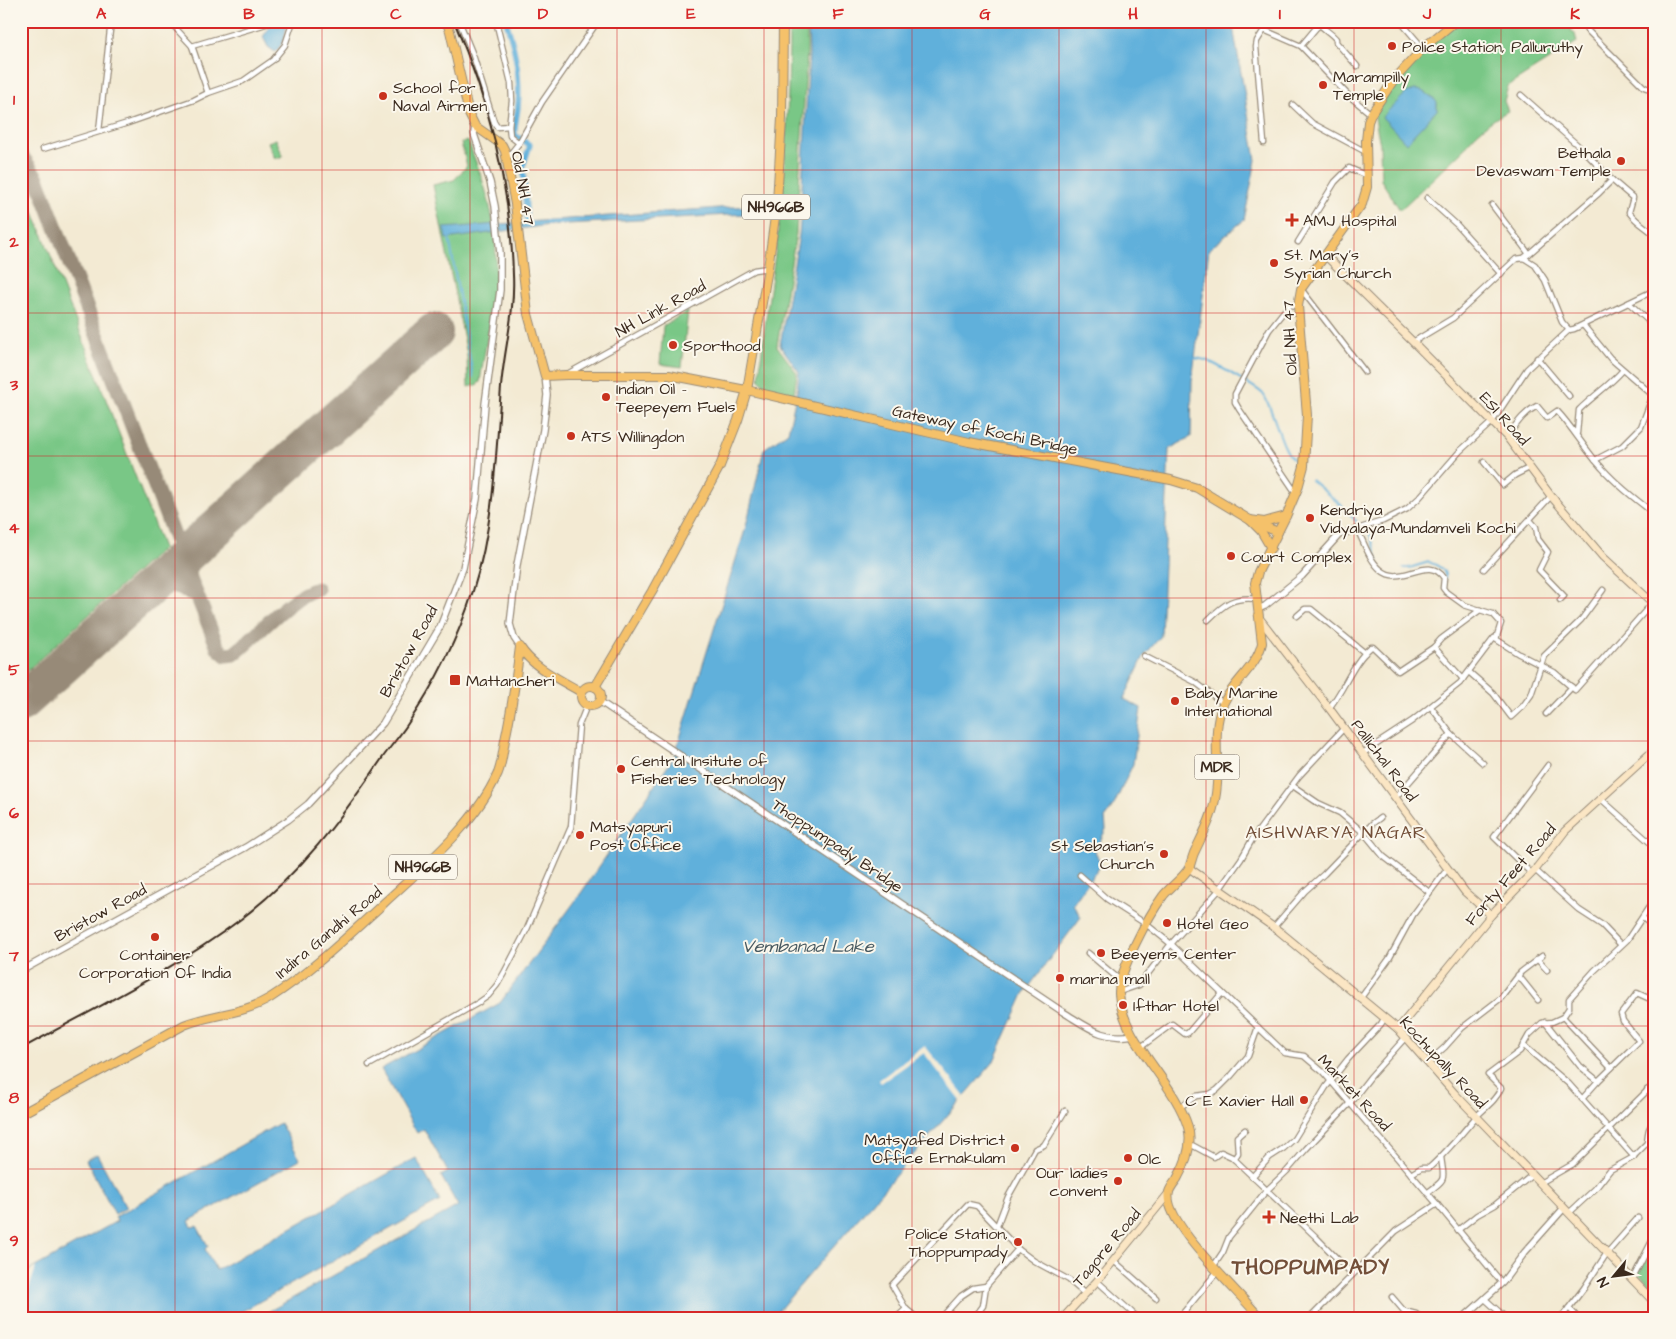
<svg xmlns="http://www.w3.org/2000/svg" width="1676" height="1339" viewBox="0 0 1676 1339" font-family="'Architects Daughter',sans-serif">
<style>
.green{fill:#79c786;stroke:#5a7852}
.water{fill:#61b0db;stroke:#4e6d7c}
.pier{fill:#f3ead3}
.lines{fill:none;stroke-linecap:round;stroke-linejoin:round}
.stream{stroke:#61b0db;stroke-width:2}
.canal{stroke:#61b0db;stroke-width:5.5}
.taxiway{stroke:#978a78;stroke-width:15}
.runway{stroke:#978a78;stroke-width:38}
.minor-casing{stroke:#978a78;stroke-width:7}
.tertiary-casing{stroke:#978a78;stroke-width:8}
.secondary-casing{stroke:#978a78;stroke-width:9}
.primary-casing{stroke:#978a78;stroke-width:10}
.trunk-casing{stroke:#978a78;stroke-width:10}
.minor{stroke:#fff;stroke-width:4.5}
.tertiary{stroke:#fff;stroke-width:5.5}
.secondary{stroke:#fbe6c4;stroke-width:7}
.primary{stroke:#f5c16b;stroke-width:8}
.trunk{stroke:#f5c16b;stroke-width:8}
.rail{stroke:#3b2a1e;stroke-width:2}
.grid{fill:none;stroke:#d62828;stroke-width:1;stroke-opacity:0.55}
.poi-dot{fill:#c8321e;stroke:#fbf7ec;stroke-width:2}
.labels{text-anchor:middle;stroke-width:4;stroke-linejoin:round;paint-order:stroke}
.shield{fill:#fbf7ec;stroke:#75685c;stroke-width:1}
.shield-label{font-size:15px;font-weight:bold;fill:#3b2a1e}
.poi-label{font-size:16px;fill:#3b2a1e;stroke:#fbf7ec;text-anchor:start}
.street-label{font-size:16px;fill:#3b2a1e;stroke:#fbf7ec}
.neighbourhood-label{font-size:18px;letter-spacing:1px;fill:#734f39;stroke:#fbf7ec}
.water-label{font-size:18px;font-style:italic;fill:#485960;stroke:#fbf7ec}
.district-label{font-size:21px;font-weight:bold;letter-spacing:1px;fill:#734f39;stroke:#fbf7ec}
.neatline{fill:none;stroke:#d62828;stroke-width:2}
.grid-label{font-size:16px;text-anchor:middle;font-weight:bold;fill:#d62828}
</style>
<rect width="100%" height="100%" fill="#fbf7ec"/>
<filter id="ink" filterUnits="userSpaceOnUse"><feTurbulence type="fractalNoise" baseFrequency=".02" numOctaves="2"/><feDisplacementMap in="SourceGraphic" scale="10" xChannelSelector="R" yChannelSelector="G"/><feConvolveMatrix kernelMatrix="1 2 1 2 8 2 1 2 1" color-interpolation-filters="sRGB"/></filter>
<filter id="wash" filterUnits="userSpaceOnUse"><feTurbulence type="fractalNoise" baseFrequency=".0096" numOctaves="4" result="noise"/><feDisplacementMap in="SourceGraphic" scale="20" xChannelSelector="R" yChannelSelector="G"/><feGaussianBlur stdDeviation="1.12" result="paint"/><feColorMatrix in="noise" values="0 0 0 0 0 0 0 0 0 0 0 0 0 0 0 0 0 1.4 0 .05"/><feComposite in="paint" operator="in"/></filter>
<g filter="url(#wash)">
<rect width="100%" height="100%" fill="#f3ead3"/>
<g class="green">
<path d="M789 21H807V53L796 234 777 346 797 373 794 394 769 390 759 379C763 332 771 286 777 239 786 167 789 94 789 21Z"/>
<path d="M1456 21H1563L1566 24 1571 23V31L1575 34 1577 42 1508 86 1504 101 1508 111C1495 118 1472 134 1466 147L1400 210 1381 180 1380 145 1374 113 1422 48Z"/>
<polygon points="276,139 283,156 275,159 268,142"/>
<path d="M468 141C480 172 492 203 495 237 499 285 487 334 480 382L477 385 468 387 467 354 433 185 454 180 467 166 461 143Z"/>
<polygon points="21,189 29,199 163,548 21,676"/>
<polygon points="688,311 682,367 660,364 663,326"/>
<polygon points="1655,1234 1655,1291 1637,1272"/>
</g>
<g class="water">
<path d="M282 21 286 26C286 37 283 44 275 52L268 47 263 37C268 29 272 21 282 21Z"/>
<polygon points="808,21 1232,21 1256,160 1244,220 1209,249 1192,381 1191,437 1169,449 1161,636 1144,656 1124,699 1141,708 1133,764 1114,805 1105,818 1106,829 1095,851 1101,864 1073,904 1081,917 1025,992 993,1063 772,1318 257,1318 458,1206 441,1176 448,1172 424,1129 417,1133 381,1069 500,1003 579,896 674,757 745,530 764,449 788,432 797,392 799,372 780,345 799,235 801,211 549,225 446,239 444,228 732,207 801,205 809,54"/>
<path d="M1414 90C1425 90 1429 95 1437 102V110L1406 143 1382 117 1406 93Z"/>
<polygon points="280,1123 300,1159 189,1221 192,1227 197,1226 208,1246 205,1249 216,1270 416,1158 440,1201 230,1318 21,1318 21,1275 117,1221 115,1217"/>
<polygon points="97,1154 126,1208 115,1214 86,1160"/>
</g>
<g class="pier">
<polygon points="925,1046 965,1096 961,1101 924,1053 881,1083 879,1080"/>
<polygon points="36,1267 21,1315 21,1297 29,1271"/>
</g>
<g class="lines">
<g class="stream">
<polyline points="449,237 473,377"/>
<path d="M1195 358C1200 359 1206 359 1210 362 1219 366 1259 389 1263 394 1273 407 1283 456 1294 459V466L1298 468"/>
<polyline points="1311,480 1341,505 1357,522"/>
<polyline points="1364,523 1371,537 1378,561"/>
<path d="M1403 568H1409L1429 562C1436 565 1446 568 1445 578"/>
</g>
<path class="canal" d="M506 21C515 48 521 79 518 107 517 117 514 125 515 135L530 145 523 166 527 224H532"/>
<g class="taxiway">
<polyline points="21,155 37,178 176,541 180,548 185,551 196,548"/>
<path d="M196 548 188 564 190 578 218 648 226 655 234 654 240 649C260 632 292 595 317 589"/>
<polyline points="174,567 178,557 176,541"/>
<polyline points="161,579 197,596"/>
</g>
<polyline class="runway" points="21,703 434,332"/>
</g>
</g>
<g filter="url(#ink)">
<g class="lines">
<defs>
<g id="minor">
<polyline points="169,21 192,46 208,93"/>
<polyline points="459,21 473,55 494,122 497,127 509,126"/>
<polyline points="496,21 511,83 512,101 509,126 510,136 519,143"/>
<polyline points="1325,21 1316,28 1301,46 1348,95 1371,114"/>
<polyline points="1400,21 1423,48"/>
<path d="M1320 25C1325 30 1331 33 1336 39V42L1357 66"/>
<polyline points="1587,30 1644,87 1655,91"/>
<polyline points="192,46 276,21"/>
<path d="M1521 95 1582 149 1612 180 1633 198 1629 212C1636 222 1646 227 1655 235"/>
<polyline points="1293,105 1312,123 1366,152"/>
<polyline points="99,131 111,21"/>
<polyline points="1264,143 1256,47 1257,41 1264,30 1301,46"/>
<polyline points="43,149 128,123 194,100 208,93 243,81 273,60 285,45 293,21"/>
<polyline points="507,158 519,143 542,102 598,21"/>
<polyline points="1427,198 1457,225 1501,274"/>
<polyline points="1492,205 1529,254"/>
<polyline points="1298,242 1335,182 1349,168 1367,176"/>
<polyline points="1524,258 1599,193 1612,180"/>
<polyline points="1301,289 1365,372"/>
<polyline points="1629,303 1655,327"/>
<polyline points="1583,325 1610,358 1655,397"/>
<polyline points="1413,342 1453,318 1516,259 1524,258 1535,265 1545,280 1562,322 1569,330"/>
<polyline points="1537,358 1569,396"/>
<polyline points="569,373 754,270 768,268"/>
<path d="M1577 433 1579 410C1593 396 1610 385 1623 370"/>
<path d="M1507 437C1516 425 1523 413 1537 406L1547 418 1557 411C1574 429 1585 450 1602 468 1618 486 1636 500 1655 514"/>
<polyline points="1595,460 1622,446 1641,427 1653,395"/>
<polyline points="1484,462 1503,485 1515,475 1529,468"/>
<polyline points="1296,493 1239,409 1235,402 1235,394 1269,330 1289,305 1298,306"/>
<polyline points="1530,520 1536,527 1538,539 1548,552 1539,570 1564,596 1560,600"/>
<polyline points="1484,569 1551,496"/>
<polyline points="1297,616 1305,609 1311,609 1365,653"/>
<path d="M1208 620C1224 604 1234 596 1257 599"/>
<path d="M1496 639 1501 623 1493 614 1464 605 1446 592 1443 588 1444 578C1428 553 1402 588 1381 570 1369 560 1364 542 1357 529L1383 521 1407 509 1419 498 1460 451 1492 422 1527 369 1569 330 1574 329 1655 290"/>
<polyline points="1434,647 1463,679"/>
<polyline points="1144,656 1195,682 1223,703"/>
<polyline points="1469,672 1493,693 1511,717 1523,706 1531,695 1544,656 1581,620 1603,590"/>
<polyline points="1431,707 1451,734 1483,763"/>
<path d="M1329 708C1345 689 1352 663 1371 647H1373L1398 671 1434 647 1441 639 1480 610"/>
<polyline points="1546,714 1572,687"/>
<polyline points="1363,753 1412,721 1460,683 1494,638 1519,654 1554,672 1575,690 1655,600"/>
<polyline points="1293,786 1318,803 1340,813 1364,833 1383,856 1429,892"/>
<polyline points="1396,797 1451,734"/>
<polyline points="1600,798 1655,847"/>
<polyline points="1535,870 1579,910 1602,925 1621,945"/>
<polyline points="1531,873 1494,837 1548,765"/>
<polyline points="1080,875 1107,899 1146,924 1171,944 1285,1053 1304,1056 1323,1072 1437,1204 1502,1283"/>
<polyline points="1643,918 1655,928"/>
<polyline points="1273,928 1305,891 1324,874 1373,823 1380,818"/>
<polyline points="1088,953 1121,981"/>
<polyline points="1537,959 1547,970"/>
<polyline points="1518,975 1538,1000"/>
<polyline points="1119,992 1139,985 1171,944 1219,890 1241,859 1253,838 1299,776 1344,728"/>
<polyline points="1360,999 1389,959 1413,915 1448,868"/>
<polyline points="1563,1017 1611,1068"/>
<polyline points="1545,1022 1580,1066 1598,1081 1582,1099"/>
<polyline points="1523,1045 1569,1084 1634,1157"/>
<polyline points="1141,1047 1172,1024 1185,1034 1188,1033 1222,993"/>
<polyline points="1427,1063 1445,1047 1462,1028 1501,998 1521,972 1542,956"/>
<polyline points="369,1065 478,1003 488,996 497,985 504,973 527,929 571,827 579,725 587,705"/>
<polyline points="1598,1081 1639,1041 1623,1021 1621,1014 1637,993 1648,998 1655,994"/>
<polyline points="1647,1090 1655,1098"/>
<polyline points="1179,1108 1196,1096 1210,1094 1217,1090 1231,1076 1248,1056 1258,1027"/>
<polyline points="1190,1144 1214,1157 1221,1152 1232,1157 1315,1236 1352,1274"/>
<polyline points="1234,1159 1238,1153 1237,1137 1245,1130"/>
<path d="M1411 1174 1421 1168H1429C1446 1153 1460 1136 1475 1118 1484 1108 1496 1101 1501 1088L1488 1075 1520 1051 1529 1035 1542 1023 1552 1022 1563 1017 1569 1008V999L1594 971 1627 940 1655 898"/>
<polyline points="1252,1177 1270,1157 1284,1148 1294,1139 1326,1087 1348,1059 1381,1024 1384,1019"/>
<polyline points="1540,1183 1573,1164 1655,1083"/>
<path d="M1427 1193C1447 1178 1444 1181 1441 1157"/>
<path d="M1569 1213 1595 1189 1610 1170 1632 1158 1647 1143C1648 1133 1648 1127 1655 1119"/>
<polyline points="997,1226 1008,1197 1035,1149 1044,1145 1065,1111"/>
<polyline points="1458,1230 1477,1215 1495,1205 1532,1175"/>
<polyline points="1114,1261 1156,1298"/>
<polyline points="1213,1267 1223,1252 1229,1237 1266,1191 1287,1171 1306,1149 1350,1103 1371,1076 1405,1038"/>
<polyline points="1632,1280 1655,1235"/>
<polyline points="1097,1281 1137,1317"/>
<polyline points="1392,1297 1404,1311 1416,1314 1421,1318"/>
<polyline points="1485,1299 1506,1318"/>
<polyline points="1569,1308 1578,1318"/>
<polyline points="896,1318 906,1309"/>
<polyline points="917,1318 906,1309 892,1285 968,1204 977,1206 1018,1249 1034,1261 1069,1280 1085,1294"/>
<polyline points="941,1318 961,1296 973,1288 986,1286 1018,1249"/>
<polyline points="974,1318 983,1306 986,1286"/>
<polyline points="1179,1318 1217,1272"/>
<polyline points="1310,1318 1396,1231 1437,1204"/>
<polyline points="1561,1318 1584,1288 1607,1253 1638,1218"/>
</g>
<g id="tertiary">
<polyline points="1258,609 1265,606 1302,576 1339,535 1357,529"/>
<polyline points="520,647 514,638 510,624 517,565 543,430 547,395 545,376"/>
<path d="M599 701 1063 1012C1088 1027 1103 1041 1133 1035"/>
<polyline points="21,971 246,847 288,820 308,804 383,723 440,627 463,568 477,499 485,404 500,290 500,253 495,206 490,182 474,134 475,126"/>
<polyline points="1463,1318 1502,1283 1525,1252 1564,1208"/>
</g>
<g id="secondary">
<polyline points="1326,256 1413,342 1507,437 1551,496 1603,557 1655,605"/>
<polyline points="1260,619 1329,708 1465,892 1491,915"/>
<polyline points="1189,868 1279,931 1398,1029 1455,1094 1655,1303"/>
<polyline points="1398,1029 1491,915 1535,870 1565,831 1655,749"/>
<polyline points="1063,1318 1097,1281 1169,1193"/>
</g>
<g id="primary">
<polyline points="446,21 450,31 469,114 475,126 502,145 505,151 515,204 528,314 545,376 566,375 669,375 751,391 969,442 1171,480 1197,488 1250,520 1264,522 1286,516"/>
<polyline points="1250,520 1261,531 1271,548"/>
<polyline points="1256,523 1278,532"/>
<path d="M1260 1318C1242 1294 1161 1222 1169 1192 1170 1188 1174 1183 1177 1179 1186 1163 1193 1145 1188 1127 1174 1081 1123 1042 1119 994 1118 972 1149 915 1163 896 1170 887 1183 878 1189 868 1191 863 1192 858 1194 853 1206 828 1215 813 1217 784 1219 758 1212 729 1223 704 1233 682 1257 667 1262 643L1255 583 1258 572 1287 514 1298 488 1304 466 1307 415 1298 306 1301 289 1362 204 1367 187 1366 141 1368 122 1371 114 1393 81 1423 48 1456 21"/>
</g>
<g id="trunk">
<path d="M520 647C533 668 561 680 581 692"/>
<circle cx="591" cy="696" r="10"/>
<polyline points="595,687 652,591 720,466 738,420 747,390 768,268 777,202 782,118 783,21"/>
<path d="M21 1114 184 1025C212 1014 244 1014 270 998 311 972 348 936 384 903 424 866 475 825 498 773 502 763 503 751 505 740 512 709 516 678 520 647"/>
</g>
</defs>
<use href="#minor" class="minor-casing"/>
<use href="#tertiary" class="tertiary-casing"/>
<use href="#secondary" class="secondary-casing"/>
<use href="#primary" class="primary-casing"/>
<use href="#trunk" class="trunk-casing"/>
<use href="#minor" class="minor"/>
<use href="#tertiary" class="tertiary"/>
<use href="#secondary" class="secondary"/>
<use href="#primary" class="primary"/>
<use href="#trunk" class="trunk"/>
<path class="rail" d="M21 1049C95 1008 174 970 241 919 300 874 340 820 381 760 389 748 399 737 407 725 435 684 458 638 473 591 494 525 496 455 501 387 504 350 515 313 513 275 511 188 489 102 454 21"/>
</g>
</g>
<path class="grid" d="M175 21V1318M322 21V1318M470 21V1318M617 21V1318M764 21V1318M912 21V1318M1059 21V1318M1206 21V1318M1354 21V1318M1501 21V1318M21 170H1655M21 313H1655M21 456H1655M21 598H1655M21 741H1655M21 884H1655M21 1026H1655M21 1169H1655"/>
<g class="poi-dot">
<circle cx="1392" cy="46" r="5"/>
<circle cx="1323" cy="85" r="5"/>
<circle cx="383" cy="96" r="5"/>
<circle cx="1621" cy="161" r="5"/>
<path d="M1289.5 212.5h5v5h5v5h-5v5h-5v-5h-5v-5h5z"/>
<circle cx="1274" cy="263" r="5"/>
<circle cx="673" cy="345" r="5"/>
<circle cx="606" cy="397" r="5"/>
<circle cx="571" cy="436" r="5"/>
<circle cx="1310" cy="518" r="5"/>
<circle cx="1231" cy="556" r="5"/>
<rect x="449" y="674" width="12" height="12" rx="2.5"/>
<circle cx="1175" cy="701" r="5"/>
<circle cx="621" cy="769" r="5"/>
<circle cx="580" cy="835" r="5"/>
<circle cx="1164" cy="854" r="5"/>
<circle cx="1167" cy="923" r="5"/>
<circle cx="155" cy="937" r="5"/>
<circle cx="1101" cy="953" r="5"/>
<circle cx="1060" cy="978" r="5"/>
<circle cx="1123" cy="1005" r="5"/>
<circle cx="1304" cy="1100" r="5"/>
<circle cx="1015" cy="1148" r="5"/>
<circle cx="1128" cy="1158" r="5"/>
<circle cx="1118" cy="1181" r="5"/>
<path d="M1266.5 1209.5h5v5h5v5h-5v5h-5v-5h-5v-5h5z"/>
<circle cx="1018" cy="1242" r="5"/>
</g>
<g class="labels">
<g class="shield">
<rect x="742" y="194.5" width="68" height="25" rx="4"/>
<rect x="1194.5" y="754.5" width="45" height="25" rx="4"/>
<rect x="389" y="854.5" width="68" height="25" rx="4"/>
</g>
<g class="shield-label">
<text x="776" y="212">NH966B</text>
<text x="1217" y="772">MDR</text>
<text x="423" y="872">NH966B</text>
</g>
<g class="poi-label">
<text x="1402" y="52">Police Station, Palluruthy</text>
<text x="1333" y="82">Marampilly<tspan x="1333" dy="18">Temple</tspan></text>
<text x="393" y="93">School for<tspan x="393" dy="18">Naval Airmen</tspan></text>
<text x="1611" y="158" text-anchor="end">Bethala<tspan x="1611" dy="18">Devaswam Temple</tspan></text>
<text x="1303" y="226">AMJ Hospital</text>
<text x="1284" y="260">St. Mary's<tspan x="1284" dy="18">Syrian Church</tspan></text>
<text x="683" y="351">Sporthood</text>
<text x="616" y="394">Indian Oil -<tspan x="616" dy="18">Teepeyem Fuels</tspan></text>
<text x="581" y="442">ATS Willingdon</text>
<text x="1320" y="515">Kendriya<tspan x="1320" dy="18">Vidyalaya-Mundamveli Kochi</tspan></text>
<text x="1241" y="562">Court Complex</text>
<text x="466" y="686">Mattancheri</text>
<text x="1185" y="698">Baby Marine<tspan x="1185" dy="18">International</tspan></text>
<text x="631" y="766">Central Insitute of<tspan x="631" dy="18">Fisheries Technology</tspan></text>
<text x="590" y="832">Matsyapuri<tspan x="590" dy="18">Post Office</tspan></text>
<text x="1154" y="851" text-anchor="end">St Sebastian's<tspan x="1154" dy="18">Church</tspan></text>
<text x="1177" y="929">Hotel Geo</text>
<text x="1111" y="959">Beeyems Center</text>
<text x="155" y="960" text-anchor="middle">Container<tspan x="155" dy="18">Corporation Of India</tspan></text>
<text x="1070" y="984">marina mall</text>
<text x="1133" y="1011">Ifthar Hotel</text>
<text x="1294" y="1106" text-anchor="end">C E Xavier Hall</text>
<text x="1005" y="1145" text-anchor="end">Matsyafed District<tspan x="1005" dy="18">Office Ernakulam</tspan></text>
<text x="1138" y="1164">Olc</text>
<text x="1108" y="1178" text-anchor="end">Our ladies<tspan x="1108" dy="18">convent</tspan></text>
<text x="1280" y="1223">Neethi Lab</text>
<text x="1008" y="1239" text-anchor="end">Police Station,<tspan x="1008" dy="18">Thoppumpady</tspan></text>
</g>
<g class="street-label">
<text transform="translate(524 188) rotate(80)" y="6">Old NH 47</text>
<text transform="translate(660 308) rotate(-29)" y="6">NH Link Road</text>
<text transform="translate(1289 338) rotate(-93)" y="6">Old NH 47</text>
<text transform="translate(1505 418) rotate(48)" y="6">ESI Road</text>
<text transform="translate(985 429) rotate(12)" y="6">Gateway of Kochi Bridge</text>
<text transform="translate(408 651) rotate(-61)" y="6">Bristow Road</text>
<text transform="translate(1385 760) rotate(53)" y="6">Pallichal Road</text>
<text transform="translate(838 845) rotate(34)" y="6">Thoppumpady Bridge</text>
<text transform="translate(1510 874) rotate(-49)" y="6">Forty Feet Road</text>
<text transform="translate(100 912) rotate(-29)" y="6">Bristow Road</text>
<text transform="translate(328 932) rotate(-40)" y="6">Indira Gandhi Road</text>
<text transform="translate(1444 1062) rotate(47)" y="6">Kochupally Road</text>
<text transform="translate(1355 1092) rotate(47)" y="6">Market Road</text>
<text transform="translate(1106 1247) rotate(-50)" y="6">Tagore Road</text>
</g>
<g class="neighbourhood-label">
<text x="1336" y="838">AISHWARYA NAGAR</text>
</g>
<g class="water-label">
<text x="808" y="952">Vembanad Lake</text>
</g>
<g class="district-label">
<text x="1311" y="1274">THOPPUMPADY</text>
</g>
</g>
<rect width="1676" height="1339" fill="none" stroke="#fbf7ec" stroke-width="55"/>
<g transform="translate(1614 1276) rotate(241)" stroke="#fbf7ec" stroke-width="4" paint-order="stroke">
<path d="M0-4L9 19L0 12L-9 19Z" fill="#3b2a1e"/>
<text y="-8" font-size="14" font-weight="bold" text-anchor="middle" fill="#3b2a1e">N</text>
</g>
<rect x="28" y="28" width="1620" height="1284" class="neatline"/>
<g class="grid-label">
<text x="101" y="19">A</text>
<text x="249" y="19">B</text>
<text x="396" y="19">C</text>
<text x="543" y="19">D</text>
<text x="691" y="19">E</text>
<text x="838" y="19">F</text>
<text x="985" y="19">G</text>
<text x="1133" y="19">H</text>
<text x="1280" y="19">I</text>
<text x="1427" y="19">J</text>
<text x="1575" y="19">K</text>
<text x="14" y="105">1</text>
<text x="14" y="247">2</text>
<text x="14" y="390">3</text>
<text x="14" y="533">4</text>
<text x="14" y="675">5</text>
<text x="14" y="818">6</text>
<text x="14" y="961">7</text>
<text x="14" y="1103">8</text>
<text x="14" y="1246">9</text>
</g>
</svg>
